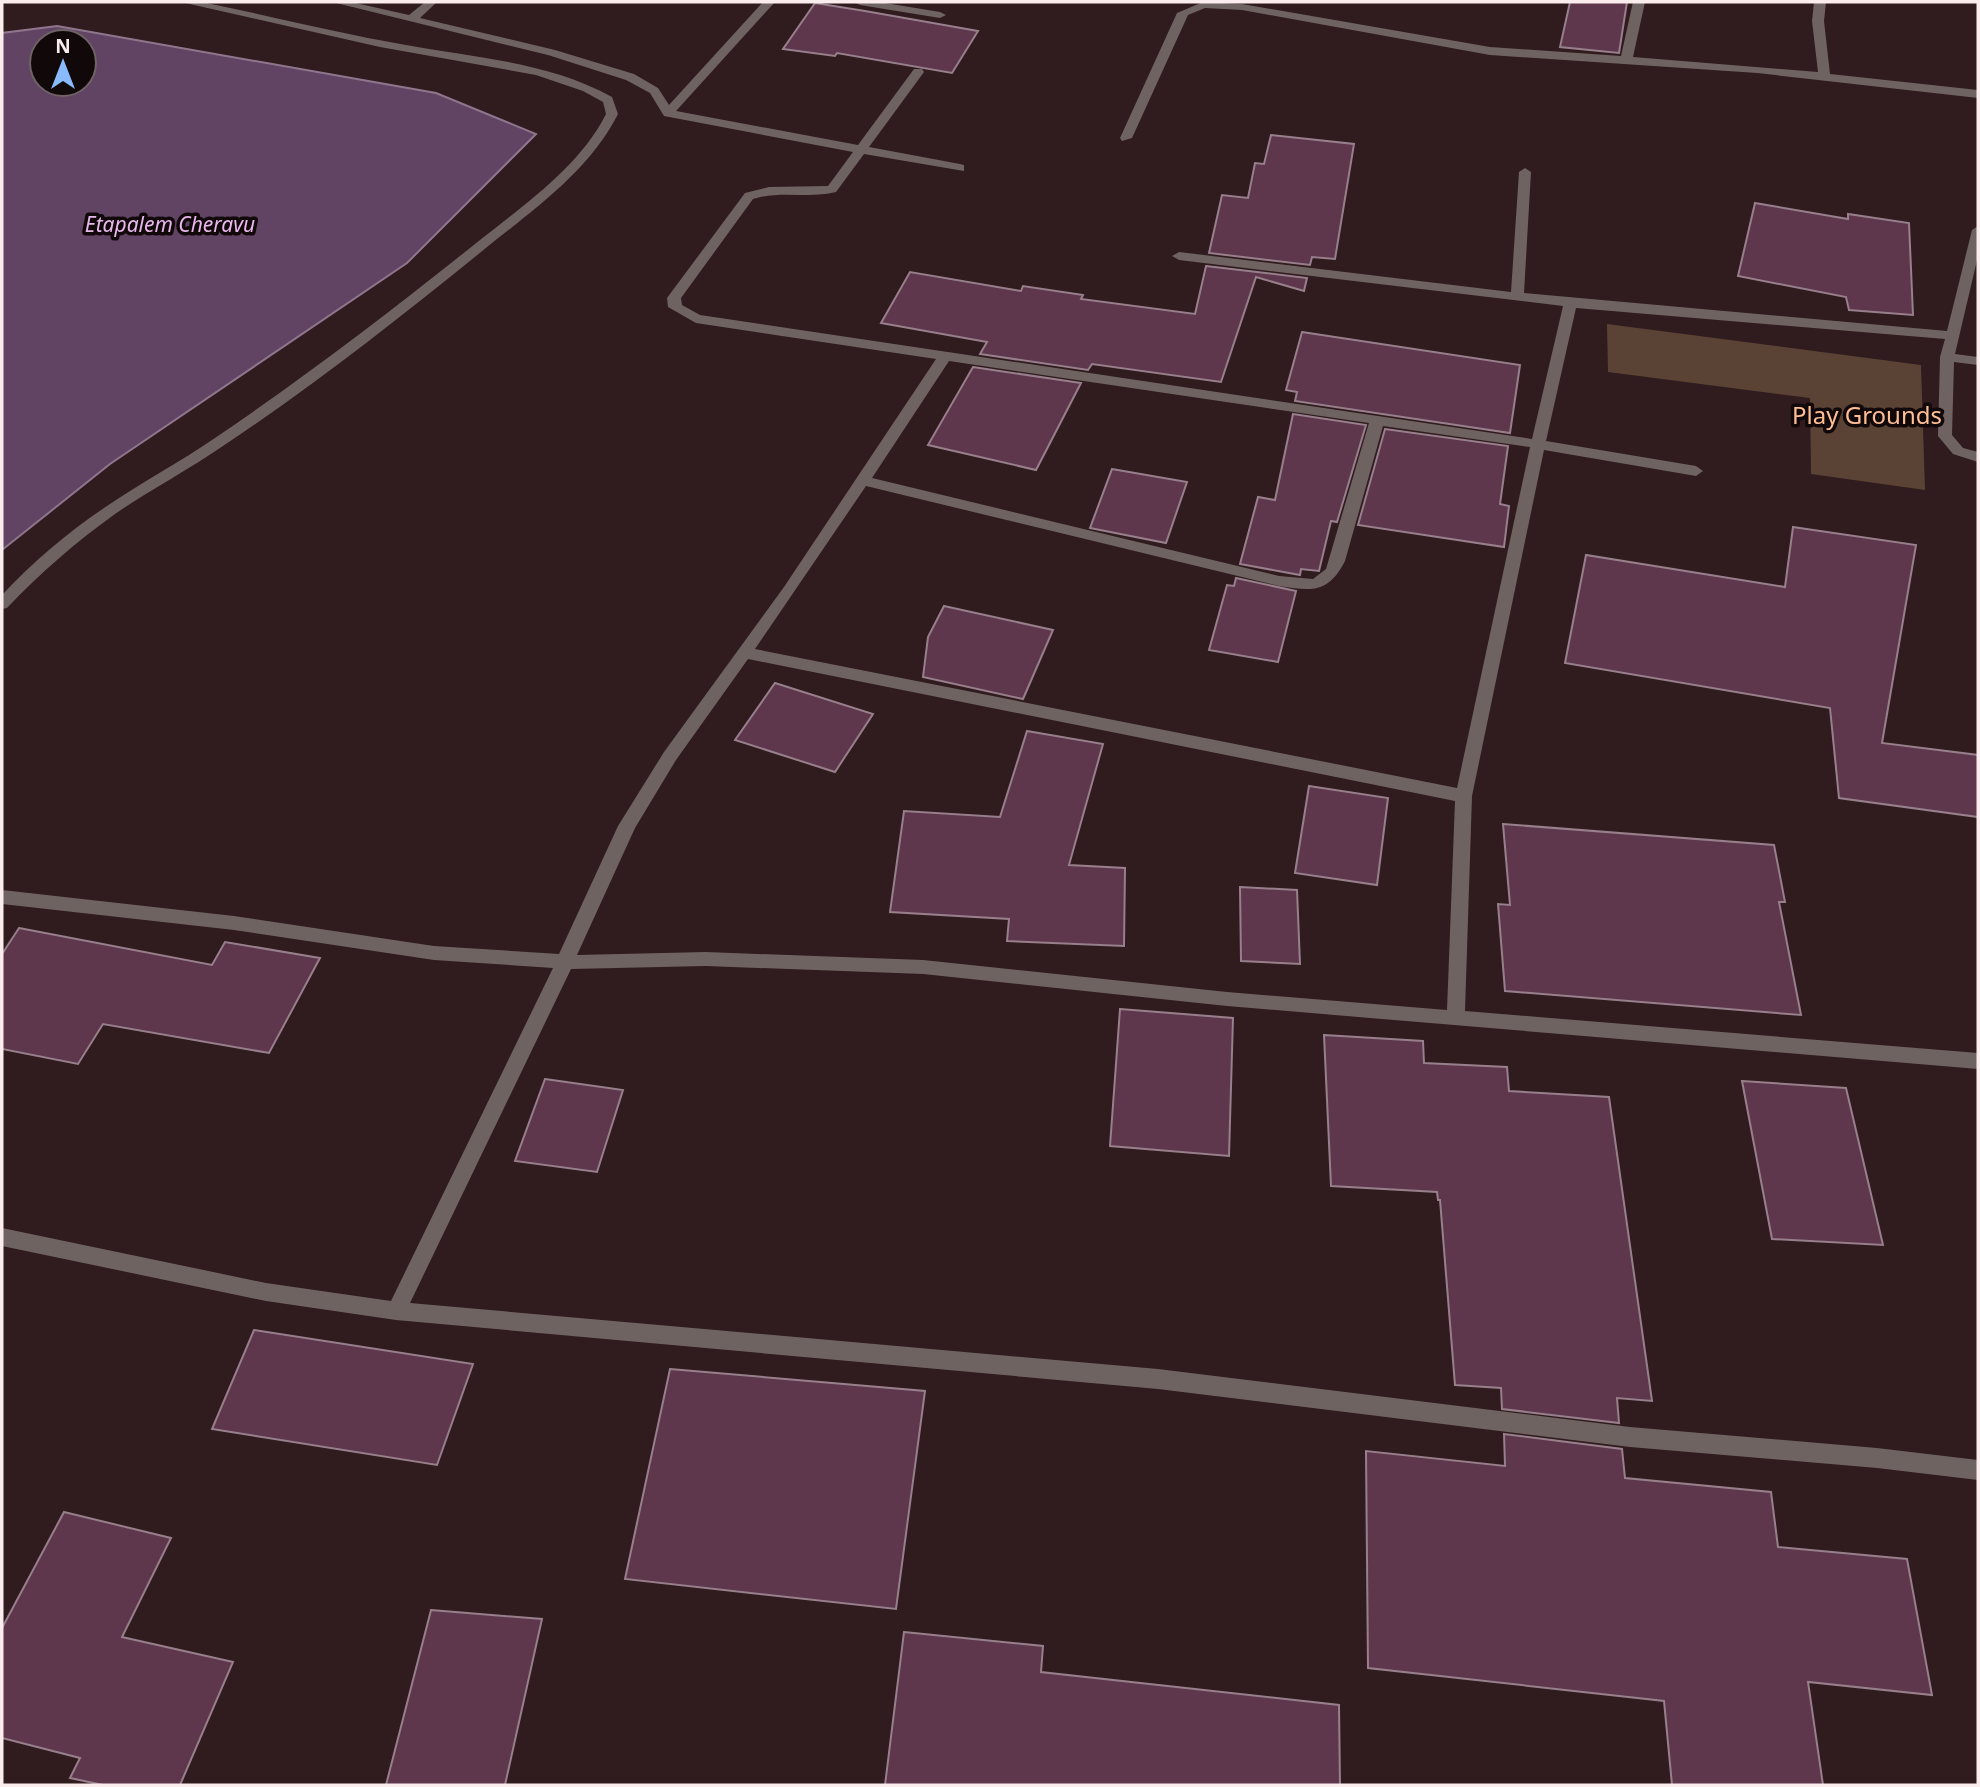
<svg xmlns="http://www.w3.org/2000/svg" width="1980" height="1787" viewBox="0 0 1980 1787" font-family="'Noto Sans',sans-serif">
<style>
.green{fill:#5a4334}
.water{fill:#614464;stroke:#8f768d;stroke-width:2;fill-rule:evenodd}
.building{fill:#5e374d;stroke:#977f8b;stroke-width:2}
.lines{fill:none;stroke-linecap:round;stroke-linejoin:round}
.minor{fill:#6f6361;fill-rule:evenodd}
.labels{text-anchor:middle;stroke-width:7;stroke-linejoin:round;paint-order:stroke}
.far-water-label{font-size:21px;font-style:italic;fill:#e9b7ed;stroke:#11080a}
.park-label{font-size:24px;fill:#ffbf95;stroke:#11080a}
</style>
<rect width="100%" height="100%" fill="#301b1e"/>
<polygon class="green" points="1607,324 1921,365 1925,490 1811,474 1810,398 1608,372"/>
<path class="water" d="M57 26 436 93 536 134 407 263 110 464 2 550V33ZM42 42H84V84H42Z"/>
<g class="building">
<polygon points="1570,2 1627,2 1619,53 1560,47"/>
<polygon points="815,3 865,11 978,31 952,73 837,53 835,56 783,49"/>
<polygon points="1271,135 1354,144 1335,259 1312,257 1310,265 1209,253 1222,195 1248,198 1255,163 1264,164"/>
<polygon points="1755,203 1848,219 1848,214 1909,223 1913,315 1849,310 1846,297 1738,276"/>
<polygon points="1206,266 1307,278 1304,291 1256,277 1221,382 1092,364 1088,370 980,354 987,342 881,323 910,272 1021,291 1023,286 1083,295 1081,299 1195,314"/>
<polygon points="1302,332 1520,365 1510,433 1295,401 1297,392 1286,390"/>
<polygon points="973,367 1081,383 1036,470 928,445"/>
<polygon points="1293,414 1366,425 1337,522 1331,521 1319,571 1301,569 1300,575 1240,564 1258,497 1275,500"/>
<polygon points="1385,429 1508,446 1500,504 1509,506 1504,547 1358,525"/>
<polygon points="1112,469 1187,482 1166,543 1090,528"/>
<polygon points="1793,527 1916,545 1882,743 1978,755 1978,817 1839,798 1830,708 1565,663 1586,555 1785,587"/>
<polygon points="1236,578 1296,591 1278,662 1209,650 1227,585 1234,586"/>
<polygon points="944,606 1053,630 1023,699 923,677 928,637"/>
<polygon points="775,683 873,714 835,772 735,740"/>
<polygon points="1027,731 1103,744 1069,865 1125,868 1124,946 1007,941 1009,919 890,912 904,811 1000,817"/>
<polygon points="1309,786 1388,798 1377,885 1295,873"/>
<polygon points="1503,824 1774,845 1785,902 1779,902 1801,1015 1505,991 1498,904 1510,905"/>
<polygon points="1240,887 1297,890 1300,964 1241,961"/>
<polygon points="19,928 212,965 225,942 320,958 269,1053 103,1024 78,1064 2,1049 2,954"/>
<polygon points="1120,1009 1233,1018 1229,1156 1110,1146"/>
<polygon points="1324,1035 1423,1041 1424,1063 1507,1067 1509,1091 1609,1097 1652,1401 1617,1398 1619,1423 1502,1409 1501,1388 1455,1385 1440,1200 1438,1200 1437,1192 1331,1186"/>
<polygon points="545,1079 623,1090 597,1172 515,1161"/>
<polygon points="1742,1081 1846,1088 1883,1245 1772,1239"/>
<polygon points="254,1330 473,1364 437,1465 212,1429"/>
<polygon points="670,1369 925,1391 896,1609 625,1579"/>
<polygon points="1504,1434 1622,1449 1625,1478 1771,1492 1778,1547 1907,1559 1932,1695 1808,1682 1823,1785 1672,1785 1664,1701 1368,1668 1366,1451 1505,1466"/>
<polygon points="64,1512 171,1538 122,1637 233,1662 180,1785 103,1785 70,1778 80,1758 2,1738 2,1628"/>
<polygon points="431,1610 542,1619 505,1785 386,1785"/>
<polygon points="904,1632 1043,1646 1041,1672 1339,1705 1340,1785 885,1785"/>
</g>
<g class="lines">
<g class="minor">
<path d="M181 2H202C270 16 338 33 406 45 477 58 549 62 612 97L618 114C589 172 530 212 481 252 397 320 313 386 223 446 188 470 150 490 115 514 76 542 40 573 7 608L2 609V595C33 562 69 531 107 506 142 482 180 462 215 438 305 377 390 312 475 244 521 207 579 168 606 114L603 102 583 91 536 75 380 47Z"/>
<path d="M332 2H351L409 15 425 2H437L420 18 555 50 634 74 658 88 669 105 763 2H775L676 111 858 145 914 69H922L924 72 869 147 960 164 964 165V171L864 154 836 192C809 199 780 190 753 199L681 298 682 305 700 315 1532 439 1563 306 1179 260 1172 256 1179 252 1511 292 1519 172 1525 168 1531 172 1524 293 1947 331 1972 230 1978 226V256L1955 354 1978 357V365L1954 362 1952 435 1963 448 1978 452V462L1953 454 1938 436 1940 357 1945 339 1576 308 1546 441 1696 466 1703 471 1696 476 1544 450 1472 796 1465 1011 1978 1053V1069L1227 1006 923 974 706 966 571 969 410 1303 1158 1369 1630 1427 1877 1448 1978 1460V1480L1877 1468 1630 1447 1158 1389 396 1320 266 1301 2 1246V1228L266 1283 391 1301 553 968 434 960 234 930 2 904V890L234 916 434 946 559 954 618 826 664 752 784 587 936 359 696 323 668 307 667 298 745 193 769 187 828 186 853 152 664 116 650 93 626 80 548 55ZM949 361 1369 423 1326 569 1313 579 1279 576 872 478ZM1383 426 1530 447 1457 788 755 649 866 486 1279 586C1312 591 1328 594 1345 561ZM748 659 1455 801 1447 1010 1227 992 923 960 706 952 577 955 635 828 676 760Z"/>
<polygon points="854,2 879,2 940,12 946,15 940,18 860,5"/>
<polygon points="1203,2 1242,4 1490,47 1621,56 1633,2 1645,2 1633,57 1818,72 1812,21 1814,2 1826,2 1824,21 1830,74 1978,90 1978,98 1757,73 1490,55 1242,10 1205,8 1188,15 1132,138 1122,141 1120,138 1177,13"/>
</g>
</g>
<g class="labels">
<g class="far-water-label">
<text x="170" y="232">Etapalem Cheravu</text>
</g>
<g class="park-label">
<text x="1867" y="424">Play Grounds</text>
</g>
</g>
<rect width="1980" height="1787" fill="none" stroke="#fbecee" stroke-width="7"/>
<g transform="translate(63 63)"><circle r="33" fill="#11080a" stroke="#6f6365" stroke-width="2"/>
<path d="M0-5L12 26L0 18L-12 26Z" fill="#89bafc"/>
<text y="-10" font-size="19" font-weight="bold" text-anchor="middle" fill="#fbecee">N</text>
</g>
</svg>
